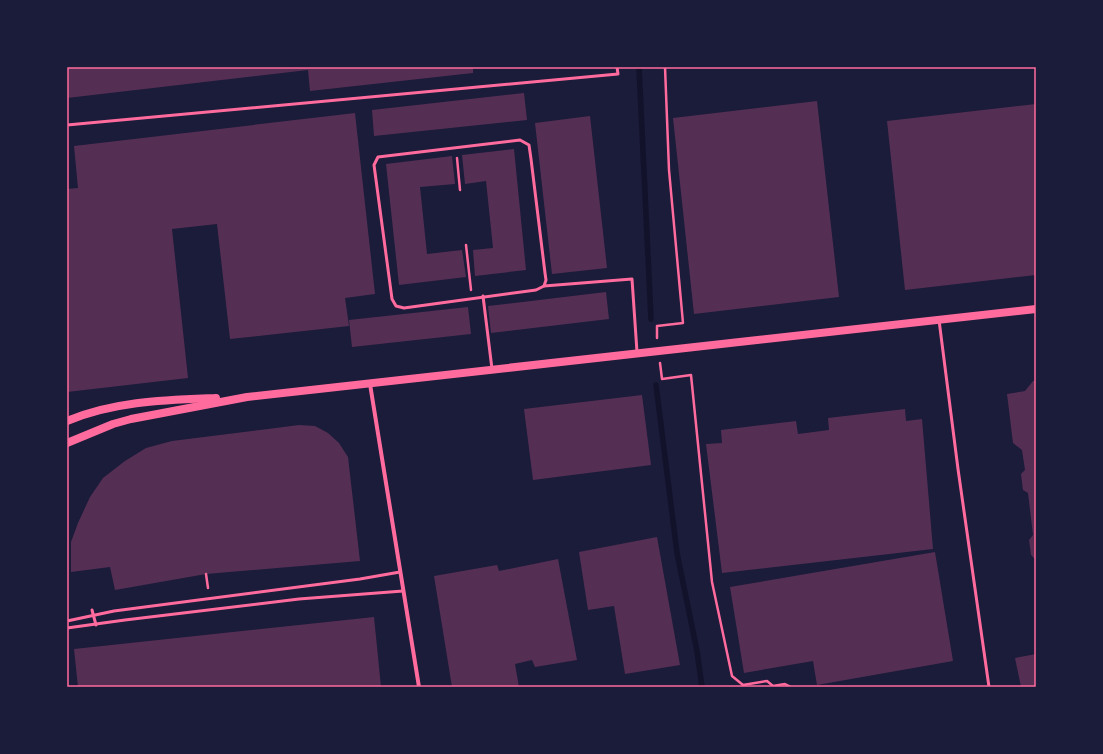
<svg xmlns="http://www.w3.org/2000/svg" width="1103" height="754" viewBox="0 0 1103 754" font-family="Helvetica,sans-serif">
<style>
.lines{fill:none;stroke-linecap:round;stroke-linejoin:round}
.stream{stroke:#12122b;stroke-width:5.5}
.building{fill:#542f53}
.path{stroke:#ff6b9d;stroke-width:2.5}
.service{stroke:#ff6b9d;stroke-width:3}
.minor{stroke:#ff6b9d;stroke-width:4}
.secondary{stroke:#ff6b9d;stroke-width:8}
.neatline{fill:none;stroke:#ff6b9d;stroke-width:1.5}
</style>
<rect width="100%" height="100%" fill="#1b1b3a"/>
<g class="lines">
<g class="stream">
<polyline points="639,67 651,319"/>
<polyline points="656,385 677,553 697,651 702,687"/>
</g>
</g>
<g class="building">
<polygon points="67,67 473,67 473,73 310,91 308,70 67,98"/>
<polygon points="524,93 527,120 374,136 372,110"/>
<polygon points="817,101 839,297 694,314 673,118"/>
<polygon points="1036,104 1036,275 905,290 887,121"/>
<polygon points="355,113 375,294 345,298 349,326 230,339 217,224 172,229 188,378 67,392 67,189 78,188 74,146"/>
<polygon points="590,116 607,268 552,274 535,123"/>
<polygon points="514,149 526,270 475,276 473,250 493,248 486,181 465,184 462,155"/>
<polygon points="452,156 455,184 420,187 427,254 462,250 466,277 399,285 386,164"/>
<polygon points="606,292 609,319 491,333 488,306"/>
<polygon points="468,307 471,334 352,347 349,320"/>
<polygon points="1036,380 1036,560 1031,555 1029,540 1033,535 1028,493 1023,490 1021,474 1025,470 1022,450 1013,443 1007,394 1025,391 1033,381"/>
<polygon points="642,395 651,465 533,480 524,409"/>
<polygon points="905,409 906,421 922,419 933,549 722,573 706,444 722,443 721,430 796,421 798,434 829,430 828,418"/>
<polygon points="299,425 315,426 328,433 339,443 348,457 360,561 206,574 115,590 110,567 71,572 71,542 78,523 90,497 103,478 125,461 146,448 172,441"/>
<polygon points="657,537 680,665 625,674 614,606 588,610 579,552"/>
<polygon points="935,552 953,661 817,685 813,661 744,673 730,587"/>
<polygon points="558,559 577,660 535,667 532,660 515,664 519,687 452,687 434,576 497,565 499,571"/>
<polygon points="374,617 381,687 78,687 74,649"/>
<polygon points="1036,654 1036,687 1021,687 1015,658"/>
</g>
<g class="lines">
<g class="path">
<polyline points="457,158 460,190"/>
<polyline points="466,245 471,290"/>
<polyline points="657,338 657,326 683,323 669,170 665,67"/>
<polyline points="660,363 662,379 691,375 712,582 732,676 743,685 767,681 773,686 785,684 791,687"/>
<polyline points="206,574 208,588"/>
</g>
<g class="service">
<polyline points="67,125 618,74 617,67"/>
<polygon points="520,140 529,145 531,159 545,273 546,280 544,286 536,290 404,308 396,306 392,299 374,165 378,157"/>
<polyline points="544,286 632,279 637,352"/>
<polyline points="483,296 492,369"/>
<polyline points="939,320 958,469 989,687"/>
<polyline points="92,610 96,625"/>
<polyline points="67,621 114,611 360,579 400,572"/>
<polyline points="67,628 125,620 299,599 403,591"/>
</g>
<polyline class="minor" points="370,384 419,687"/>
<g class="secondary">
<path d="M67 421C114 401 166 400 216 398"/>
<polyline points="67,443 113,424 131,419 247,397 1036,309"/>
</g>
</g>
<rect width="1103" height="754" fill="none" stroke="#1b1b3a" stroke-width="136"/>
<rect x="68" y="68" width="967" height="618" class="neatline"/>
</svg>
